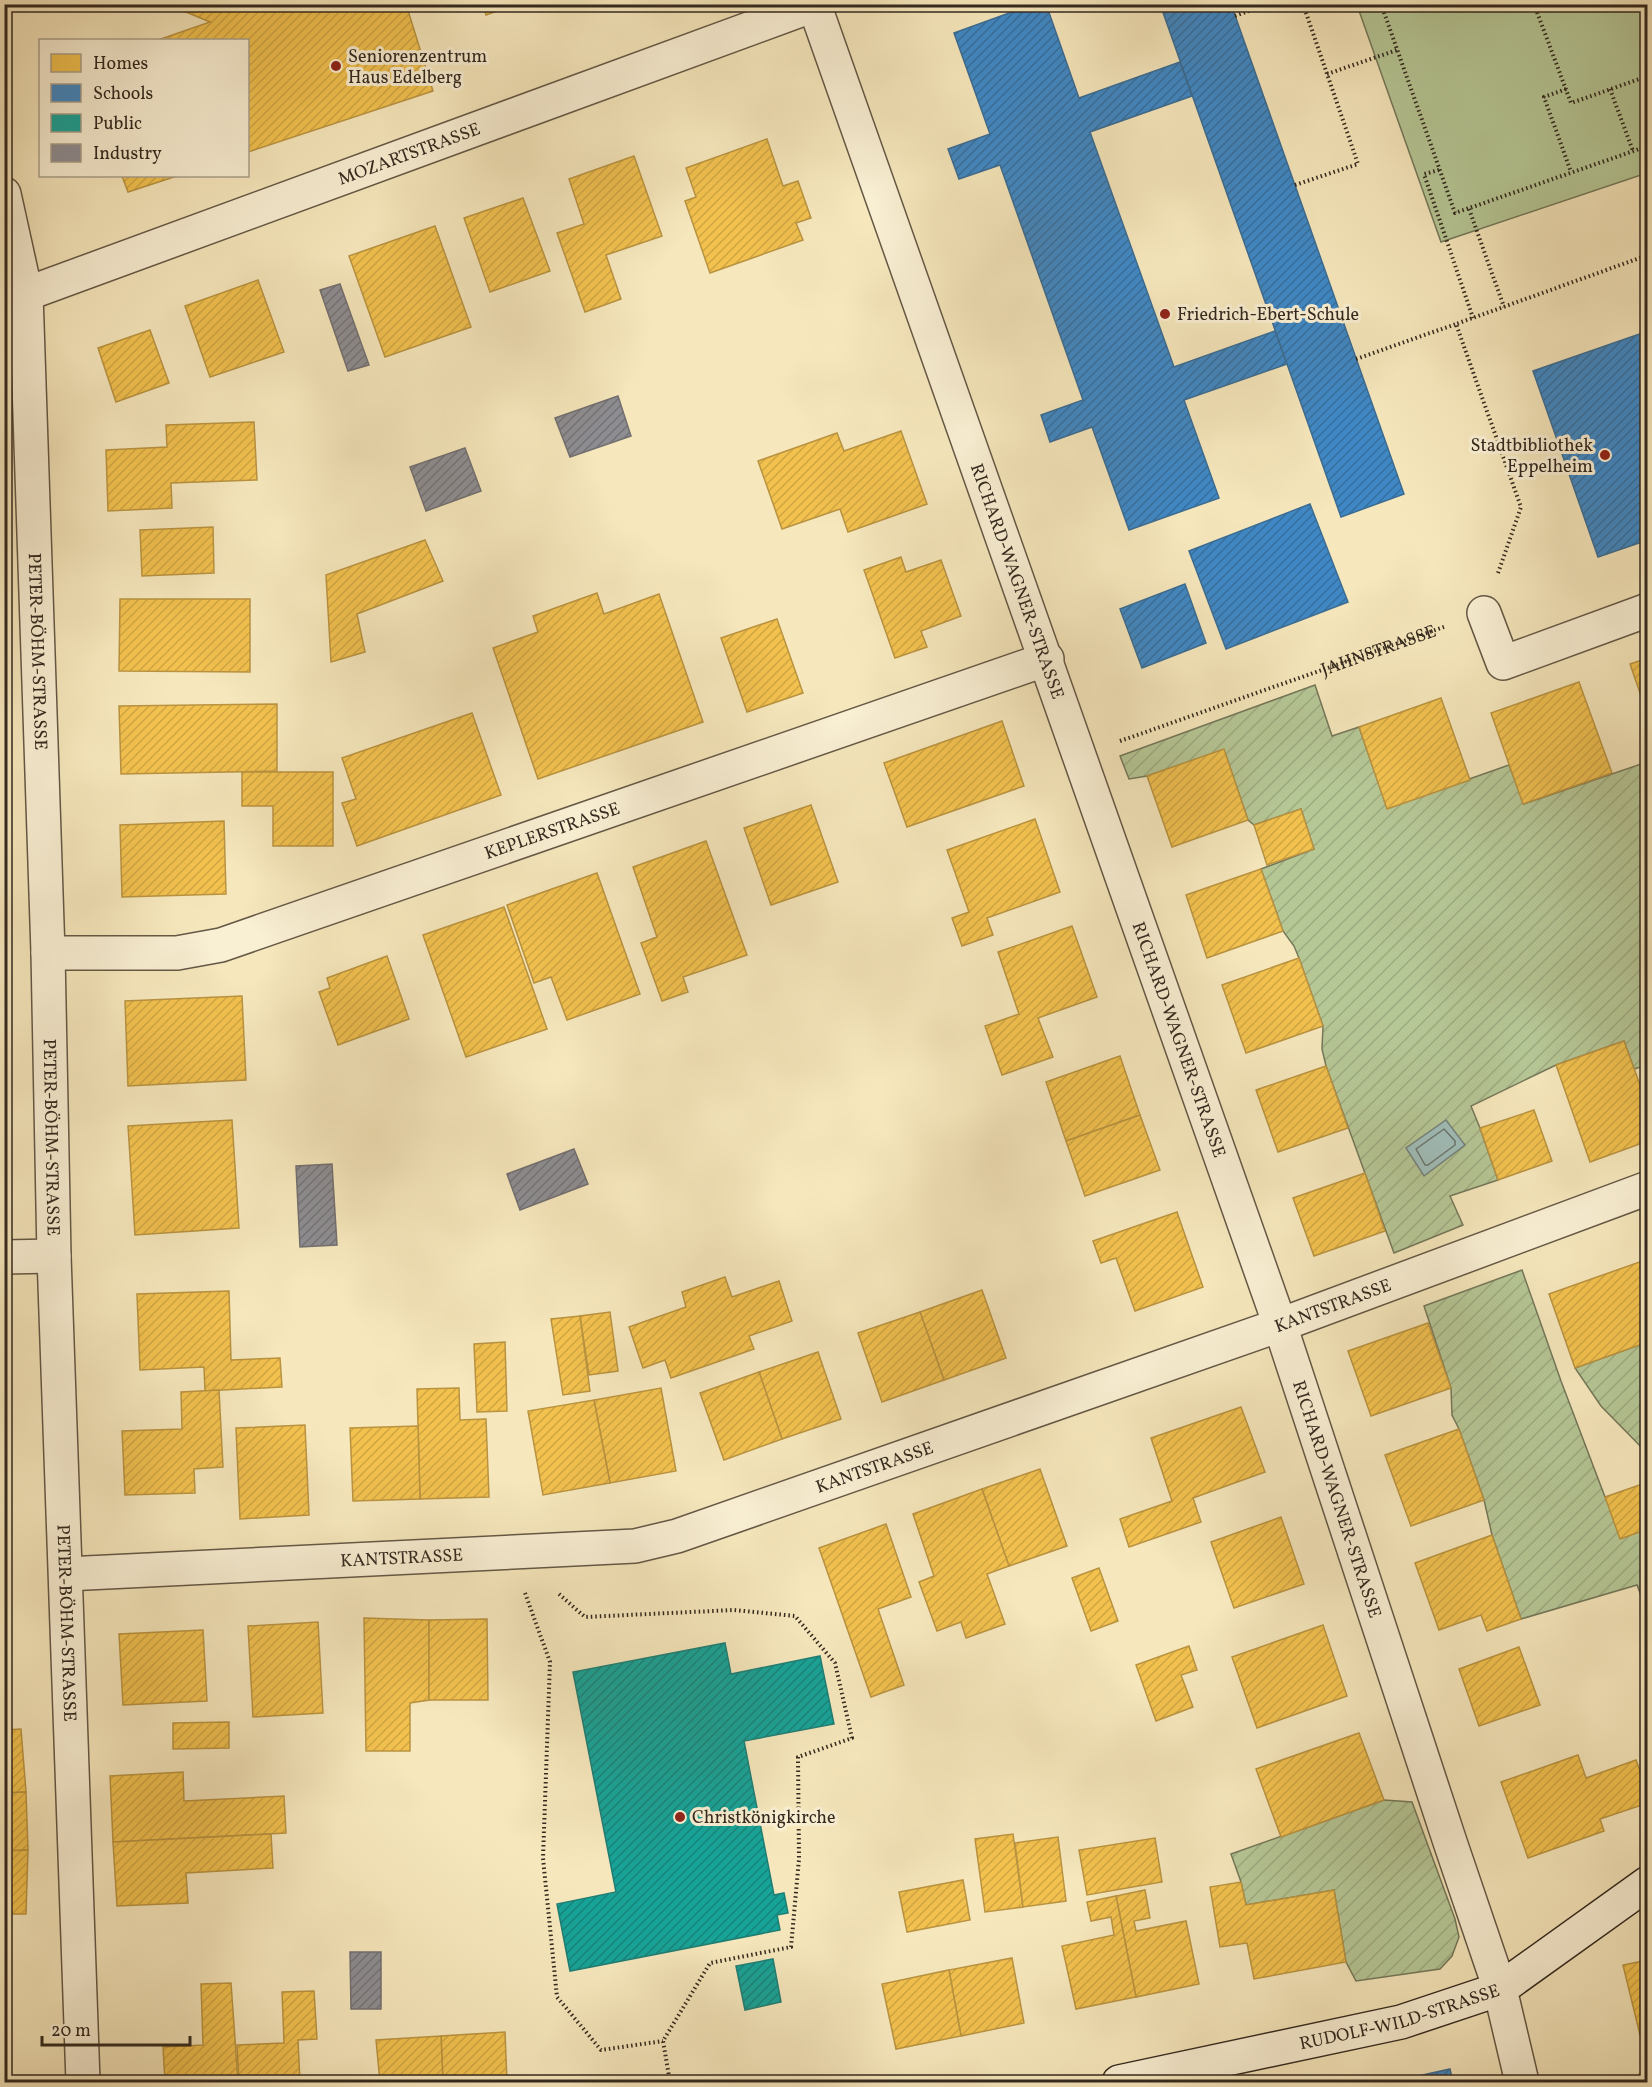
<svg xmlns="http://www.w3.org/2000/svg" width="1652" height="2087" viewBox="0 0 1652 2087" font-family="Vollkorn,serif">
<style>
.green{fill:#b6c796;stroke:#74785a;stroke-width:1.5}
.garden{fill:url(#garden-furrows);stroke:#74785a;stroke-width:1.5}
.water{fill:#a0beba;stroke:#74827c;stroke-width:1.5}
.homes{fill:url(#homes-hatch);stroke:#b99340;stroke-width:1.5}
.schools{fill:url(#schools-hatch);stroke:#3b6c93;stroke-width:1.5}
.public{fill:url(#public-hatch);stroke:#1f7e74;stroke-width:1.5}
.industry{fill:url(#industry-hatch);stroke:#726f70;stroke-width:1.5}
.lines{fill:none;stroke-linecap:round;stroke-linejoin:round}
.shore{stroke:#6a746c;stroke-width:1.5}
.street-casing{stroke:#645846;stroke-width:36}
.secondary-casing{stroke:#33291f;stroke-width:36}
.path{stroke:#33291f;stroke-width:4;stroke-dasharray:1.5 3;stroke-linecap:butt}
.street{stroke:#f9efd3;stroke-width:33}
.secondary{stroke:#f9efd3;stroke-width:33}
.poi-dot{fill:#8f2418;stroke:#f9efd3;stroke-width:2}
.labels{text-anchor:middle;stroke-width:6;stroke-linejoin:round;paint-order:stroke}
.poi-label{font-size:18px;fill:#33291f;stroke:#f9efd3;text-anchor:start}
.street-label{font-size:18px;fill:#33291f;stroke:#f9efd3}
</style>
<defs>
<pattern id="garden-furrows" width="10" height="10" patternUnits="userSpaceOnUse" patternTransform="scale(1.5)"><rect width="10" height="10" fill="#b6c796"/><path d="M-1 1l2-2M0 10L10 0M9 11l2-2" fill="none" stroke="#9dab81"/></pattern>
<pattern id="homes-hatch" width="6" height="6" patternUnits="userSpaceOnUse" patternTransform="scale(1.5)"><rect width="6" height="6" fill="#f2c14e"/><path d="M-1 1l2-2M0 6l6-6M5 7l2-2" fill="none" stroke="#d0a644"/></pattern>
<pattern id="schools-hatch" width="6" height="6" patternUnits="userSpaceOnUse" patternTransform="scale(1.5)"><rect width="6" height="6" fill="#3f88c5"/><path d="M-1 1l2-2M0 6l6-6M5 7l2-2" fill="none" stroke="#356f9f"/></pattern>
<pattern id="public-hatch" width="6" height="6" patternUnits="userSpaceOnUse" patternTransform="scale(1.5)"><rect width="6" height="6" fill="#17a398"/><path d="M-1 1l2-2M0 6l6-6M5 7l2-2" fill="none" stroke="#15857b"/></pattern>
<pattern id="industry-hatch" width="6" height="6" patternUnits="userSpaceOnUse" patternTransform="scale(1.5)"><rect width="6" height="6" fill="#8d8d92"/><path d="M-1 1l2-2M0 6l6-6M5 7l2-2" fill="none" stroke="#747377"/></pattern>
</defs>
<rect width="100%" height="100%" fill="#f6e7bc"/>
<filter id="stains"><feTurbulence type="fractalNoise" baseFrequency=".00333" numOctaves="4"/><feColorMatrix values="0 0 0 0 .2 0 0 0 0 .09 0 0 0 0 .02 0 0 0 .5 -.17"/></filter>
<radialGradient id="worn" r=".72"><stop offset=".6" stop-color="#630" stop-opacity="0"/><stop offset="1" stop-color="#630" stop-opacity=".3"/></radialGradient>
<polygon class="green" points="1357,5 1647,5 1647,173 1441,242"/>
<g class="garden">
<polygon points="1315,685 1332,736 1359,727 1387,808 1509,765 1524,804 1647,762 1647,1065 1634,1069 1624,1041 1556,1065 1471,1106 1480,1128 1498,1180 1450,1196 1463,1225 1394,1253 1326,1066 1322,1049 1323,1026 1299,958 1294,946 1283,931 1261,869 1314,849 1301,809 1254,825 1248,820 1224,750 1147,776 1129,779 1120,756"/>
<polygon points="1522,1270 1561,1381 1605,1497 1647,1529 1647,1611 1637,1585 1521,1619 1492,1535 1484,1500 1459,1429 1452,1415 1451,1388 1424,1306"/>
<polygon points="1647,1342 1647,1453 1601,1406 1575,1368"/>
<polygon points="1384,1800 1412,1802 1455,1919 1459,1937 1452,1956 1440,1969 1356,1981 1346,1962 1334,1890 1246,1905 1241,1882 1231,1854"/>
</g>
<polygon class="water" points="1446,1120 1465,1145 1424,1176 1406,1148"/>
<g class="homes">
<polygon points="406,4 433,91 248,152 248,40 158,40 210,22 167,4"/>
<polygon points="483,4 517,4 486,15"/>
<polygon points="767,139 783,186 798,181 811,218 796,223 803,240 710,273 685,201 696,197 686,168"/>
<polygon points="634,156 662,236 606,255 621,299 585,312 557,233 584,224 569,179"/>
<polygon points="122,176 177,176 128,192"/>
<polygon points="523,198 550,271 490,292 464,218"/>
<polygon points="435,226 471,327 385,357 349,256"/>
<polygon points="258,280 284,352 210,377 185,306"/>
<polygon points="150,330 169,383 116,402 98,348"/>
<polygon points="254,422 257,480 171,483 172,508 108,511 106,450 167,447 166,425"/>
<polygon points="901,431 927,504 848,532 840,509 782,529 758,461 837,433 844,451"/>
<polygon points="213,527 214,573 142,576 140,530"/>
<polygon points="425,540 443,581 357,614 365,652 331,662 326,575"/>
<polygon points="901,557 906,572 941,560 961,616 921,631 927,647 895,658 864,570"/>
<polygon points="597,593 604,614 659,594 703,722 538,779 493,648 538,632 533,616"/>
<polygon points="120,599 250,599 250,672 119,671"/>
<polygon points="777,619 803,693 747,712 721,638"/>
<polygon points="1648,658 1648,716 1630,664"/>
<polygon points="1579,682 1612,773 1523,804 1491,713"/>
<polygon points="1441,698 1470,780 1387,809 1359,727"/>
<polygon points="277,704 277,771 121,774 119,706"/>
<polygon points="472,713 501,795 357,846 342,803 356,799 342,758"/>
<polygon points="1002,721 1024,786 907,827 884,763"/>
<polygon points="1224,749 1248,820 1172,847 1147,776"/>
<polygon points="242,772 333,772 333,846 273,846 273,806 242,806"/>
<polygon points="811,805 838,882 771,905 744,828"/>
<polygon points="1301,809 1314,849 1267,865 1254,825"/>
<polygon points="1035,819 1060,892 987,918 993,935 962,946 952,918 969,912 947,850"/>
<polygon points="224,821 226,894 122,897 120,825"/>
<polygon points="706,841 747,955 683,977 688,992 662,1001 641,943 657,937 633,867"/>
<polygon points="1261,869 1283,931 1207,958 1186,895"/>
<polygon points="597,873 640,994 567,1020 551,977 534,983 507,905"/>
<polygon points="504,907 547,1029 466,1057 423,935"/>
<polygon points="1072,926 1097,997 1038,1018 1053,1057 1002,1075 985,1026 1019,1014 998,952"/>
<polygon points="387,956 409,1019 338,1045 319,992 330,988 327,978"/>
<polygon points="1299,958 1323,1026 1246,1053 1222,985"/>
<polygon points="242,996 246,1080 128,1086 125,1001"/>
<polygon points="1624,1041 1648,1107 1648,1141 1590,1162 1556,1065"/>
<polygon points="1120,1056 1140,1115 1066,1141 1046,1082"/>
<polygon points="1326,1066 1348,1128 1278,1152 1256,1090"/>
<polygon points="1534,1110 1552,1161 1498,1180 1480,1128"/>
<polygon points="1140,1115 1160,1170 1085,1196 1066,1141"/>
<polygon points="232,1120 239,1228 135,1235 128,1126"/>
<polygon points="5,1142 9,1224 4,1224 4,1142"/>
<polygon points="1365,1173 1385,1231 1314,1256 1293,1198"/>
<polygon points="1177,1212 1203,1287 1135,1311 1116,1258 1101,1263 1093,1241"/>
<polygon points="1648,1259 1648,1342 1575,1368 1549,1294"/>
<polygon points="725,1277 732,1297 779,1281 792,1321 749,1336 754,1349 671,1378 665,1360 643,1368 629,1327 686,1307 682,1292"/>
<polygon points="982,1290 1006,1358 944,1380 920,1312"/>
<polygon points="229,1291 231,1360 280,1358 282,1387 205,1391 204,1367 140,1370 137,1294"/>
<polygon points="6,1309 9,1398 4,1399 4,1310"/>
<polygon points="610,1312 618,1371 589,1375 580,1316"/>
<polygon points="920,1312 944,1380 882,1402 858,1333"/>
<polygon points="580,1316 590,1391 563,1395 551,1319"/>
<polygon points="1428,1323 1451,1388 1371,1416 1348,1351"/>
<polygon points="505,1342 507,1411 477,1412 474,1344"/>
<polygon points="818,1352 841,1419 782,1439 759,1372"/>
<polygon points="759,1372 782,1439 724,1460 700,1393"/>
<polygon points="459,1388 460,1420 486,1419 489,1497 420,1499 417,1389"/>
<polygon points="661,1388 676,1471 610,1483 594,1400"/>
<polygon points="219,1390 223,1467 194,1469 195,1493 125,1495 122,1431 182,1429 181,1392"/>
<polygon points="594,1400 610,1483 543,1495 528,1411"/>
<polygon points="1241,1407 1265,1472 1193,1498 1201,1522 1129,1547 1120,1519 1172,1501 1151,1438"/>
<polygon points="305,1425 309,1515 240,1519 236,1428"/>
<polygon points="418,1426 420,1499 353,1501 350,1428"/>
<polygon points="1459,1429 1484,1500 1411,1526 1385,1455"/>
<polygon points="1040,1469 1067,1546 1009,1566 982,1489"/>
<polygon points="1648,1482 1648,1529 1620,1539 1605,1497"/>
<polygon points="982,1489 1009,1566 987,1574 1005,1624 966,1638 961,1622 937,1631 919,1582 934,1576 913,1514"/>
<polygon points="4,1508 6,1508 7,1566 4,1566"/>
<polygon points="1281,1517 1304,1584 1234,1608 1211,1542"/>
<polygon points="886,1524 911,1597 878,1609 904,1685 871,1697 819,1548"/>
<polygon points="1492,1535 1521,1619 1487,1631 1481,1615 1439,1630 1415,1563"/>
<polygon points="7,1566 9,1643 4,1643 4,1567"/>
<polygon points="1099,1568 1118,1621 1091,1631 1072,1578"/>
<polygon points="364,1618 429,1620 429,1700 410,1703 410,1751 366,1751"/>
<polygon points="487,1619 488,1700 429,1700 429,1620"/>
<polygon points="318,1622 323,1713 253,1717 248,1626"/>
<polygon points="1323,1625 1347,1696 1257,1728 1232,1657"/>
<polygon points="203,1630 207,1701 123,1705 119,1634"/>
<polygon points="4,1643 9,1643 11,1698 4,1698"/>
<polygon points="1189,1646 1197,1670 1181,1675 1193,1707 1156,1721 1136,1665"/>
<polygon points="1519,1647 1540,1705 1479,1726 1459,1669"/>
<polygon points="229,1722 229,1748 173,1749 173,1723"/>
<polygon points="21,1729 26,1792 4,1793 4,1730"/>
<polygon points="1359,1733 1384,1800 1281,1837 1256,1769"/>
<polygon points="1578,1755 1586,1778 1636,1760 1648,1792 1648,1803 1600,1819 1604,1831 1528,1858 1501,1782"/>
<polygon points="183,1772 184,1801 284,1796 286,1833 113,1842 110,1776"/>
<polygon points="26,1792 28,1850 4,1851 4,1793"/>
<polygon points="271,1834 273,1868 186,1873 188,1903 117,1906 113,1842"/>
<polygon points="1013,1834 1023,1907 985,1912 975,1839"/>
<polygon points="1058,1837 1066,1901 1023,1907 1015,1843"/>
<polygon points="1155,1838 1162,1882 1087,1895 1079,1850"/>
<polygon points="28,1850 26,1914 4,1914 4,1851"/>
<polygon points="963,1880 970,1920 907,1932 899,1892"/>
<polygon points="1241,1882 1246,1905 1334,1890 1346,1962 1254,1979 1247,1943 1220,1947 1210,1887"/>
<polygon points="1145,1890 1150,1918 1134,1921 1136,1931 1186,1921 1199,1984 1136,1997 1116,1896"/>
<polygon points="1116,1896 1136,1997 1076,2009 1062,1946 1114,1935 1111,1917 1091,1921 1087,1902"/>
<polygon points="1012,1958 1024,2023 961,2036 949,1970"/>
<polygon points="1648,1960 1648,2033 1640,2035 1623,1965"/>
<polygon points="949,1970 961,2036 896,2049 882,1984"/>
<polygon points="231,1983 238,2082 165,2082 163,2047 203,2045 201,1984"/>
<polygon points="314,1991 317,2039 298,2040 300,2082 239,2082 237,2045 284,2043 282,1992"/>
<polygon points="505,2032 507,2082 443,2082 441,2036"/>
<polygon points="441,2036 443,2082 380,2082 376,2040"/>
<polygon points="1648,2072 1648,2082 1641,2082 1639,2074"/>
</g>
<g class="schools">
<polygon points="1034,4 1046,4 1079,98 1180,62 1192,96 1090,132 1174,367 1275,331 1287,364 1184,400 1219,498 1129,530 1092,427 1050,442 1041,415 1083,400 1000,165 959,179 948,149 990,134 954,33"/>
<polygon points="1160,4 1231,4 1404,494 1341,517"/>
<polygon points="1648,331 1648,540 1598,557 1533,371"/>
<polygon points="1310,504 1348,602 1226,649 1189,551"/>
<polygon points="1185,584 1206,643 1142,668 1120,609"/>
<polygon points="1450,2069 1453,2082 1391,2082"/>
</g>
<g class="public">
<polygon points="725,1643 731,1674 820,1656 834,1724 744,1741 774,1895 784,1893 788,1913 777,1915 780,1930 570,1971 557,1904 616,1892 573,1672"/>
<polygon points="773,1959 781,2002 745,2010 736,1966"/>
</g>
<g class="industry">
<polygon points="340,284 369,365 348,371 320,290"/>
<polygon points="618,396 631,436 570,457 555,418"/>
<polygon points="465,448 481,491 426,511 410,467"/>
<polygon points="574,1149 588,1184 520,1210 507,1174"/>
<polygon points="332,1164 337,1245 300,1247 296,1166"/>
<polygon points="350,1952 381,1952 381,2009 351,2009"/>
</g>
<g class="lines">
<polygon class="shore" points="1444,1129 1455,1141 1455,1145 1428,1165 1425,1165 1416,1149"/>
<defs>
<g id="street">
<path id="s2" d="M814 4 1280 1325 1450 1842 1500 1989 1522 2082"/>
<path id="s3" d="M4 194 26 294 48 953 54 1256 83 2082"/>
<path id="s4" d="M4 295 26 294 814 5"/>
<polyline points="1484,613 1503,663 1648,610"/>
<path id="s5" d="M48 953H177L221 945 1047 659"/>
<polyline points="4,1257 54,1256"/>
<path id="s6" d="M66 1574 635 1546 677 1536 1280 1325 1648 1188"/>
</g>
<g id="secondary">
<path id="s7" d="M1119 2082 1401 2022 1500 1989 1648 1883"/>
</g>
</defs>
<use href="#street" class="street-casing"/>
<use href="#secondary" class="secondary-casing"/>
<g class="path">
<polyline points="1381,4 1455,213 1648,146"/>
<polyline points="1534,4 1571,103 1648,76"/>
<polyline points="1235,16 1268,4"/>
<polyline points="1327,74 1397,50"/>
<polyline points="1566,89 1544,97 1571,172"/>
<polyline points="1610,89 1633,151"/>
<polyline points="1439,170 1424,174 1473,318"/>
<polyline points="1295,185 1358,164 1303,4"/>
<polyline points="1469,209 1504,307"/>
<polyline points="1356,359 1456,324"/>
<polyline points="1498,573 1521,507 1456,324 1648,255"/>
<path id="s1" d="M1120 741 1444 627"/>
<polyline points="525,1593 550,1662 543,1858 557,1997 601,2050 663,2041"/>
<polyline points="559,1594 585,1617 734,1610 795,1616 835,1663 852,1738 798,1757 799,1859 791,1947 710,1963 663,2041 670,2082"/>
</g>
<use href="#street" class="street"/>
<use href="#secondary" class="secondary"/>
</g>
<g class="poi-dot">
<circle cx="336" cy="66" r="6"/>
<circle cx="1165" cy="314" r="6"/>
<circle cx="1605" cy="455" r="6"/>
<circle cx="680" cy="1817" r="6"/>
</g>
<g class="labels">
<g class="poi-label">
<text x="348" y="62">Seniorenzentrum<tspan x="348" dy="21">Haus Edelberg</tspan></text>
<text x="1177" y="320">Friedrich-Ebert-Schule</text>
<text x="1593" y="451" text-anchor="end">Stadtbibliothek<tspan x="1593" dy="21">Eppelheim</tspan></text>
<text x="692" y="1823">Christkönigkirche</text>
</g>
<g class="street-label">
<text dy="6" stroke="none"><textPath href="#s4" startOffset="430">MOZARTSTRASSE</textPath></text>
<text dy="6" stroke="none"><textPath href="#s2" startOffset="612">RICHARD-WAGNER-STRASSE</textPath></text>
<text dy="6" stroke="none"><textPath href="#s1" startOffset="274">JAHNSTRASSE</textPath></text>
<text dy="6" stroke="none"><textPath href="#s3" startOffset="460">PETER-BÖHM-STRASSE</textPath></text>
<text dy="6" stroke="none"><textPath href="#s5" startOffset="524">KEPLERSTRASSE</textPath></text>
<text dy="6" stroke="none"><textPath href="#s2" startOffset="1098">RICHARD-WAGNER-STRASSE</textPath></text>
<text dy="6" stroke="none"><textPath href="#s3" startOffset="946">PETER-BÖHM-STRASSE</textPath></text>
<text dy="6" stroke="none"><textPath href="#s6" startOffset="1308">KANTSTRASSE</textPath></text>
<text dy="6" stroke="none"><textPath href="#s6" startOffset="822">KANTSTRASSE</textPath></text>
<text dy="6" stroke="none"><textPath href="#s2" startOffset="1584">RICHARD-WAGNER-STRASSE</textPath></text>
<text dy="6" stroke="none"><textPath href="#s6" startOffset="336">KANTSTRASSE</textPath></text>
<text dy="6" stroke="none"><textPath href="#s3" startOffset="1432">PETER-BÖHM-STRASSE</textPath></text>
<text dy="6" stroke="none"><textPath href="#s7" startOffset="288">RUDOLF-WILD-STRASSE</textPath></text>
</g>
</g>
<rect width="1652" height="2087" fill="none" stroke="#f6e7bc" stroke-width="24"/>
<rect x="6" y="6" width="1640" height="2075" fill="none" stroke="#33291f" stroke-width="3"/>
<rect x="12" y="12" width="1628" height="2063" fill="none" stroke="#33291f" stroke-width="1.5"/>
<rect x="39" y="39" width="210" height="138" fill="#f9efd3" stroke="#aaa08b" stroke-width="1.5"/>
<rect x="51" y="54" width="30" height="18" fill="#f2c14e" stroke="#aaa08b" stroke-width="1.5"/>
<text x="93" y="69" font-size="18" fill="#33291f">Homes</text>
<rect x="51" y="84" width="30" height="18" fill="#3f88c5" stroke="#aaa08b" stroke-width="1.5"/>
<text x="93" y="99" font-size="18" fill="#33291f">Schools</text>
<rect x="51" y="114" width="30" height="18" fill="#17a398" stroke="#aaa08b" stroke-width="1.5"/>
<text x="93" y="129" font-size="18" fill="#33291f">Public</text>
<rect x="51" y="144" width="30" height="18" fill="#8d8d92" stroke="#aaa08b" stroke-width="1.5"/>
<text x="93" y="159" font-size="18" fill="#33291f">Industry</text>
<path d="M42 2036v9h148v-9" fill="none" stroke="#33291f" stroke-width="3"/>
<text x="51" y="2036" font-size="18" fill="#33291f" stroke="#f9efd3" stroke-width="4.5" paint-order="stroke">20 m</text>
<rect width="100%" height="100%" filter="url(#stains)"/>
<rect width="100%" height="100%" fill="url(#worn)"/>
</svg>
